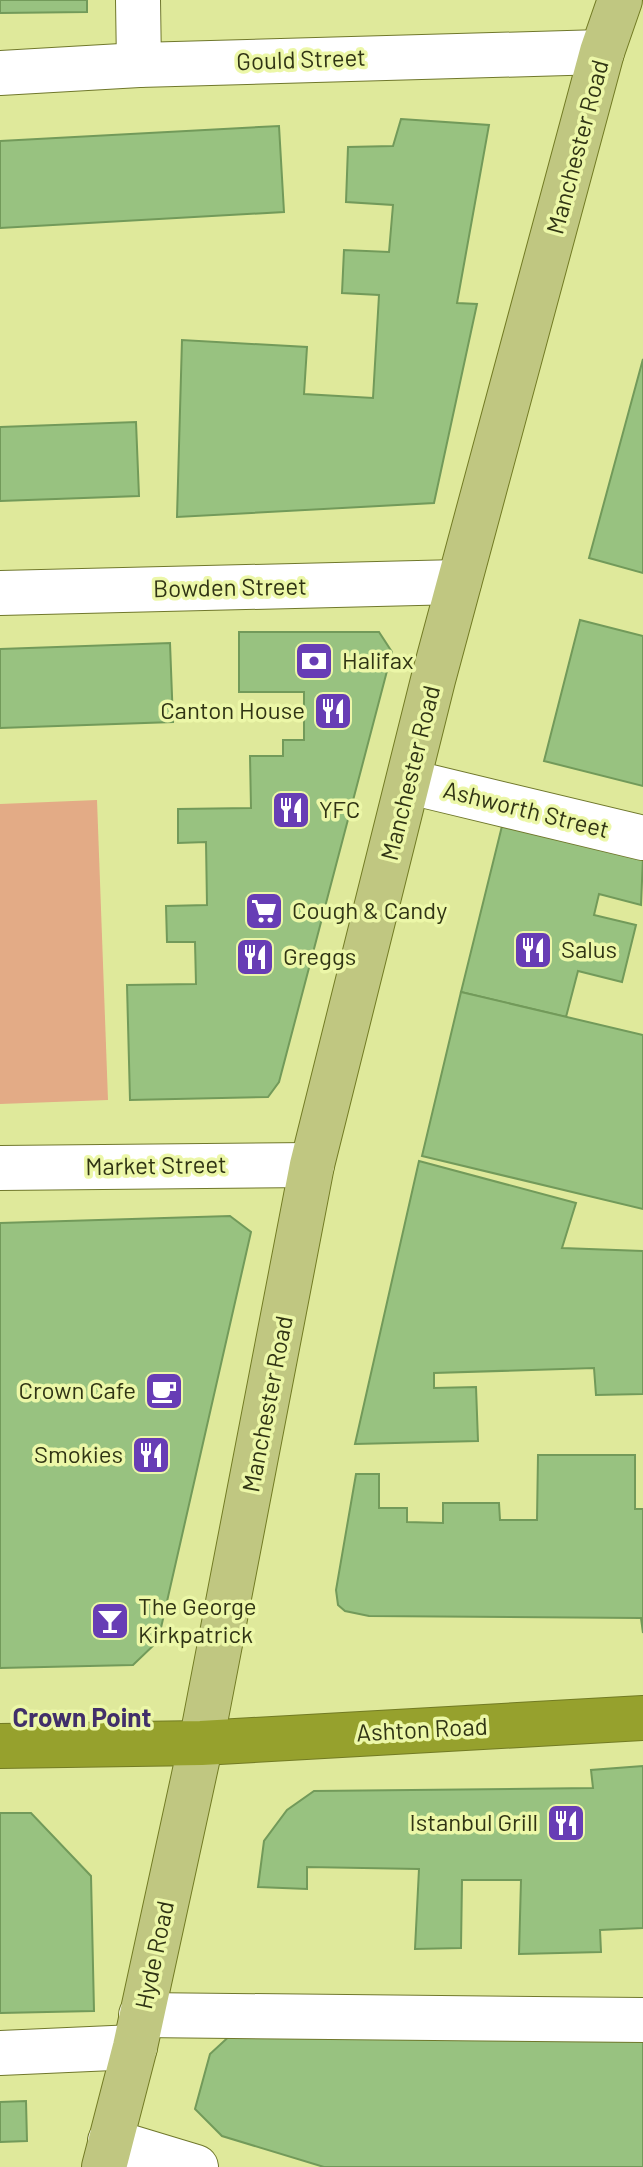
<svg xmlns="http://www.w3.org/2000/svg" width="643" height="2167" viewBox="0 0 643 2167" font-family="Barlow,sans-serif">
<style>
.green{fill:#e3ab86}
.building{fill:#98c280;stroke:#729a5a;stroke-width:2}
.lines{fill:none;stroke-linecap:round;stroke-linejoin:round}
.minor-casing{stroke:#70782c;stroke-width:46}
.major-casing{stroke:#727b24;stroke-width:46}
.highway-casing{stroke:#727b24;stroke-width:46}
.minor{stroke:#fff;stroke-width:44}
.major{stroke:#c0c781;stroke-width:44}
.highway{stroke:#96a12d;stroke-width:44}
.labels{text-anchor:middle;stroke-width:7;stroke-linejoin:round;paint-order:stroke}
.street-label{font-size:24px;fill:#303414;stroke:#ecf7a8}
.poi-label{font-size:24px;fill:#303414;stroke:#ecf7a8;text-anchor:start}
.neighbourhood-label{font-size:26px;font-weight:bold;fill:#412f6a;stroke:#ecf7a8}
</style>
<rect width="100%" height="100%" fill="#dfe99b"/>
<polygon class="green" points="97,800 108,1100 0,1104 0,804"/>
<g class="building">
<polygon points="0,0 87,0 87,12 0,13"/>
<polygon points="401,119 489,125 457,303 477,304 434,503 177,517 182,340 307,347 304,394 373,398 379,295 342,293 344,250 389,252 393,205 346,202 348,147 393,146"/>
<polygon points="279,126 284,212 0,228 0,141"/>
<polygon points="643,359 643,573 589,558"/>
<polygon points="136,422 139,496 0,501 0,427"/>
<polygon points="580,620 643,636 643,786 544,761"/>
<polygon points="239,632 379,632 392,652 279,1082 268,1097 130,1100 127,985 196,984 195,942 167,942 166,906 207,905 206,842 178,843 178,809 251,808 250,756 283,756 283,740 304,740 304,692 239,692"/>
<polygon points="170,643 173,722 0,728 0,649"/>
<polygon points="503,822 643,857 641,905 599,894 594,915 636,925 622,982 578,971 566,1017 461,992"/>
<polygon points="461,992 643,1035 643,1209 422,1156"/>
<polygon points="419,1161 576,1203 562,1248 643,1251 643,1394 596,1395 594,1368 434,1373 434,1388 476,1387 478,1441 355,1444"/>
<polygon points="230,1216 251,1232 158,1641 133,1665 0,1668 0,1223"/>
<polygon points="538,1455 635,1455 635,1509 643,1509 643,1633 641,1618 369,1616 345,1611 338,1605 336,1590 356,1474 379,1474 379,1508 407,1508 407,1522 443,1523 443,1503 499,1503 500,1520 537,1520"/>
<polygon points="643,1766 643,1928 600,1930 601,1952 519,1954 521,1880 462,1880 461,1948 415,1949 419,1869 307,1867 307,1889 258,1887 264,1841 287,1810 314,1791 593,1788 591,1770"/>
<polygon points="0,1813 31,1813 91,1876 94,2011 0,2013"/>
<polygon points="235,2031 643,2038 643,2167 324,2167 222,2136 195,2109 210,2054"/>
<polygon points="26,2101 27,2141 0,2142 0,2102"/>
</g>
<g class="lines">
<defs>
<g id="minor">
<polyline points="138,0 139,65"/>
<polyline points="0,73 139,65 602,52"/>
<polyline points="0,593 459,582"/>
<polyline points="410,782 643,838"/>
<polyline points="0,1168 312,1165"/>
<polyline points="141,2015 643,2020"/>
<polyline points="0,2053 135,2047"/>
<polyline points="110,2141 196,2167"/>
</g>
<polyline id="major" points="104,2167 135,2047 201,1743 312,1165 433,680 602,52 620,0"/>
<polyline id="highway" points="0,1746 201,1743 643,1718"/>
</defs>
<use href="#minor" class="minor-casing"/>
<use href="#major" class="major-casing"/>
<use href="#highway" class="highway-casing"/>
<use href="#minor" class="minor"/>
<use href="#major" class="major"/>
<use href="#highway" class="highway"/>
</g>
<defs>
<symbol id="bank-square" viewBox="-11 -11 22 22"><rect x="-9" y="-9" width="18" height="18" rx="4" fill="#673db5" stroke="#ecf7a8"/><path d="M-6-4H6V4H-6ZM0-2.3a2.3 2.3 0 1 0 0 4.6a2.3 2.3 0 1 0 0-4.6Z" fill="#fff"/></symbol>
<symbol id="restaurant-square" viewBox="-11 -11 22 22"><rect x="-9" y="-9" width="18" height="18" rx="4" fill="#673db5" stroke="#ecf7a8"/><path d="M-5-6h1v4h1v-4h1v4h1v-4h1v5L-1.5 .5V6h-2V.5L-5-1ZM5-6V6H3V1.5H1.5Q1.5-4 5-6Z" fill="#fff"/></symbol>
<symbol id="supermarket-square" viewBox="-11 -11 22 22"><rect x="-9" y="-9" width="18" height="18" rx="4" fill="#673db5" stroke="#ecf7a8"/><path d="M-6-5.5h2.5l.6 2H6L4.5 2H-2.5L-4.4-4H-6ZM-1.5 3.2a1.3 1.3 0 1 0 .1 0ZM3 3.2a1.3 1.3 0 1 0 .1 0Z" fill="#fff"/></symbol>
<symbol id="cafe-square" viewBox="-11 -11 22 22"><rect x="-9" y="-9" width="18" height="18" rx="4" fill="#673db5" stroke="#ecf7a8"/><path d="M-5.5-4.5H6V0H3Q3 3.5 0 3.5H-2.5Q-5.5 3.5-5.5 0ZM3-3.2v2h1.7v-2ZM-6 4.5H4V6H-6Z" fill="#fff"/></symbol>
<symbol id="bar-square" viewBox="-11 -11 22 22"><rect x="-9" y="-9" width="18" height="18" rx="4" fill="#673db5" stroke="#ecf7a8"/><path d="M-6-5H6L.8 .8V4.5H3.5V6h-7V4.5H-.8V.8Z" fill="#fff"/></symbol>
</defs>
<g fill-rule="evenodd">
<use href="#bank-square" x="292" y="639" width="44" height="44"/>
<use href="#restaurant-square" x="311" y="689" width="44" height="44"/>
<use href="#restaurant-square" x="269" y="788" width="44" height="44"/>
<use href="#supermarket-square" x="242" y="889" width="44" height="44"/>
<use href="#restaurant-square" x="511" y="928" width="44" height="44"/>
<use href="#restaurant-square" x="233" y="935" width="44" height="44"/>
<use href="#cafe-square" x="142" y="1369" width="44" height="44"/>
<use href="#restaurant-square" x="129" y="1433" width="44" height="44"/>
<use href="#bar-square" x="88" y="1599" width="44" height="44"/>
<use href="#restaurant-square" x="544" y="1801" width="44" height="44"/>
</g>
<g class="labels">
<g class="street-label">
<text transform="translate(301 60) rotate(-2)" y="8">Gould Street</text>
<text transform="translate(578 147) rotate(-75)" y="8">Manchester Road</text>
<text transform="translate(230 588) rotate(-1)" y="8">Bowden Street</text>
<text transform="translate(411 773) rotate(-76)" y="8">Manchester Road</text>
<text transform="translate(526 810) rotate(14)" y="8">Ashworth Street</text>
<text transform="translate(156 1166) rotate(-1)" y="8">Market Street</text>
<text transform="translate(268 1404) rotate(-79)" y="8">Manchester Road</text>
<text transform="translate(422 1730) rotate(-3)" y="8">Ashton Road</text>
<text transform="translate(155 1955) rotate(-78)" y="8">Hyde Road</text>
</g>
<g class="poi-label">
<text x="342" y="669">Halifax</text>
<text x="305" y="719" text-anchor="end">Canton House</text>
<text x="319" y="818">YFC</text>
<text x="292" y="919">Cough &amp; Candy</text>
<text x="561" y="958">Salus</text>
<text x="283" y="965">Greggs</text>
<text x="136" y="1399" text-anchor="end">Crown Cafe</text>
<text x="123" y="1463" text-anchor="end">Smokies</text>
<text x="138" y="1615">The George<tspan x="138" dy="28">Kirkpatrick</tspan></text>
<text x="538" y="1831" text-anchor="end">Istanbul Grill</text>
</g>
<g class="neighbourhood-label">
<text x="82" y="1727">Crown Point</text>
</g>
</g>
</svg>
